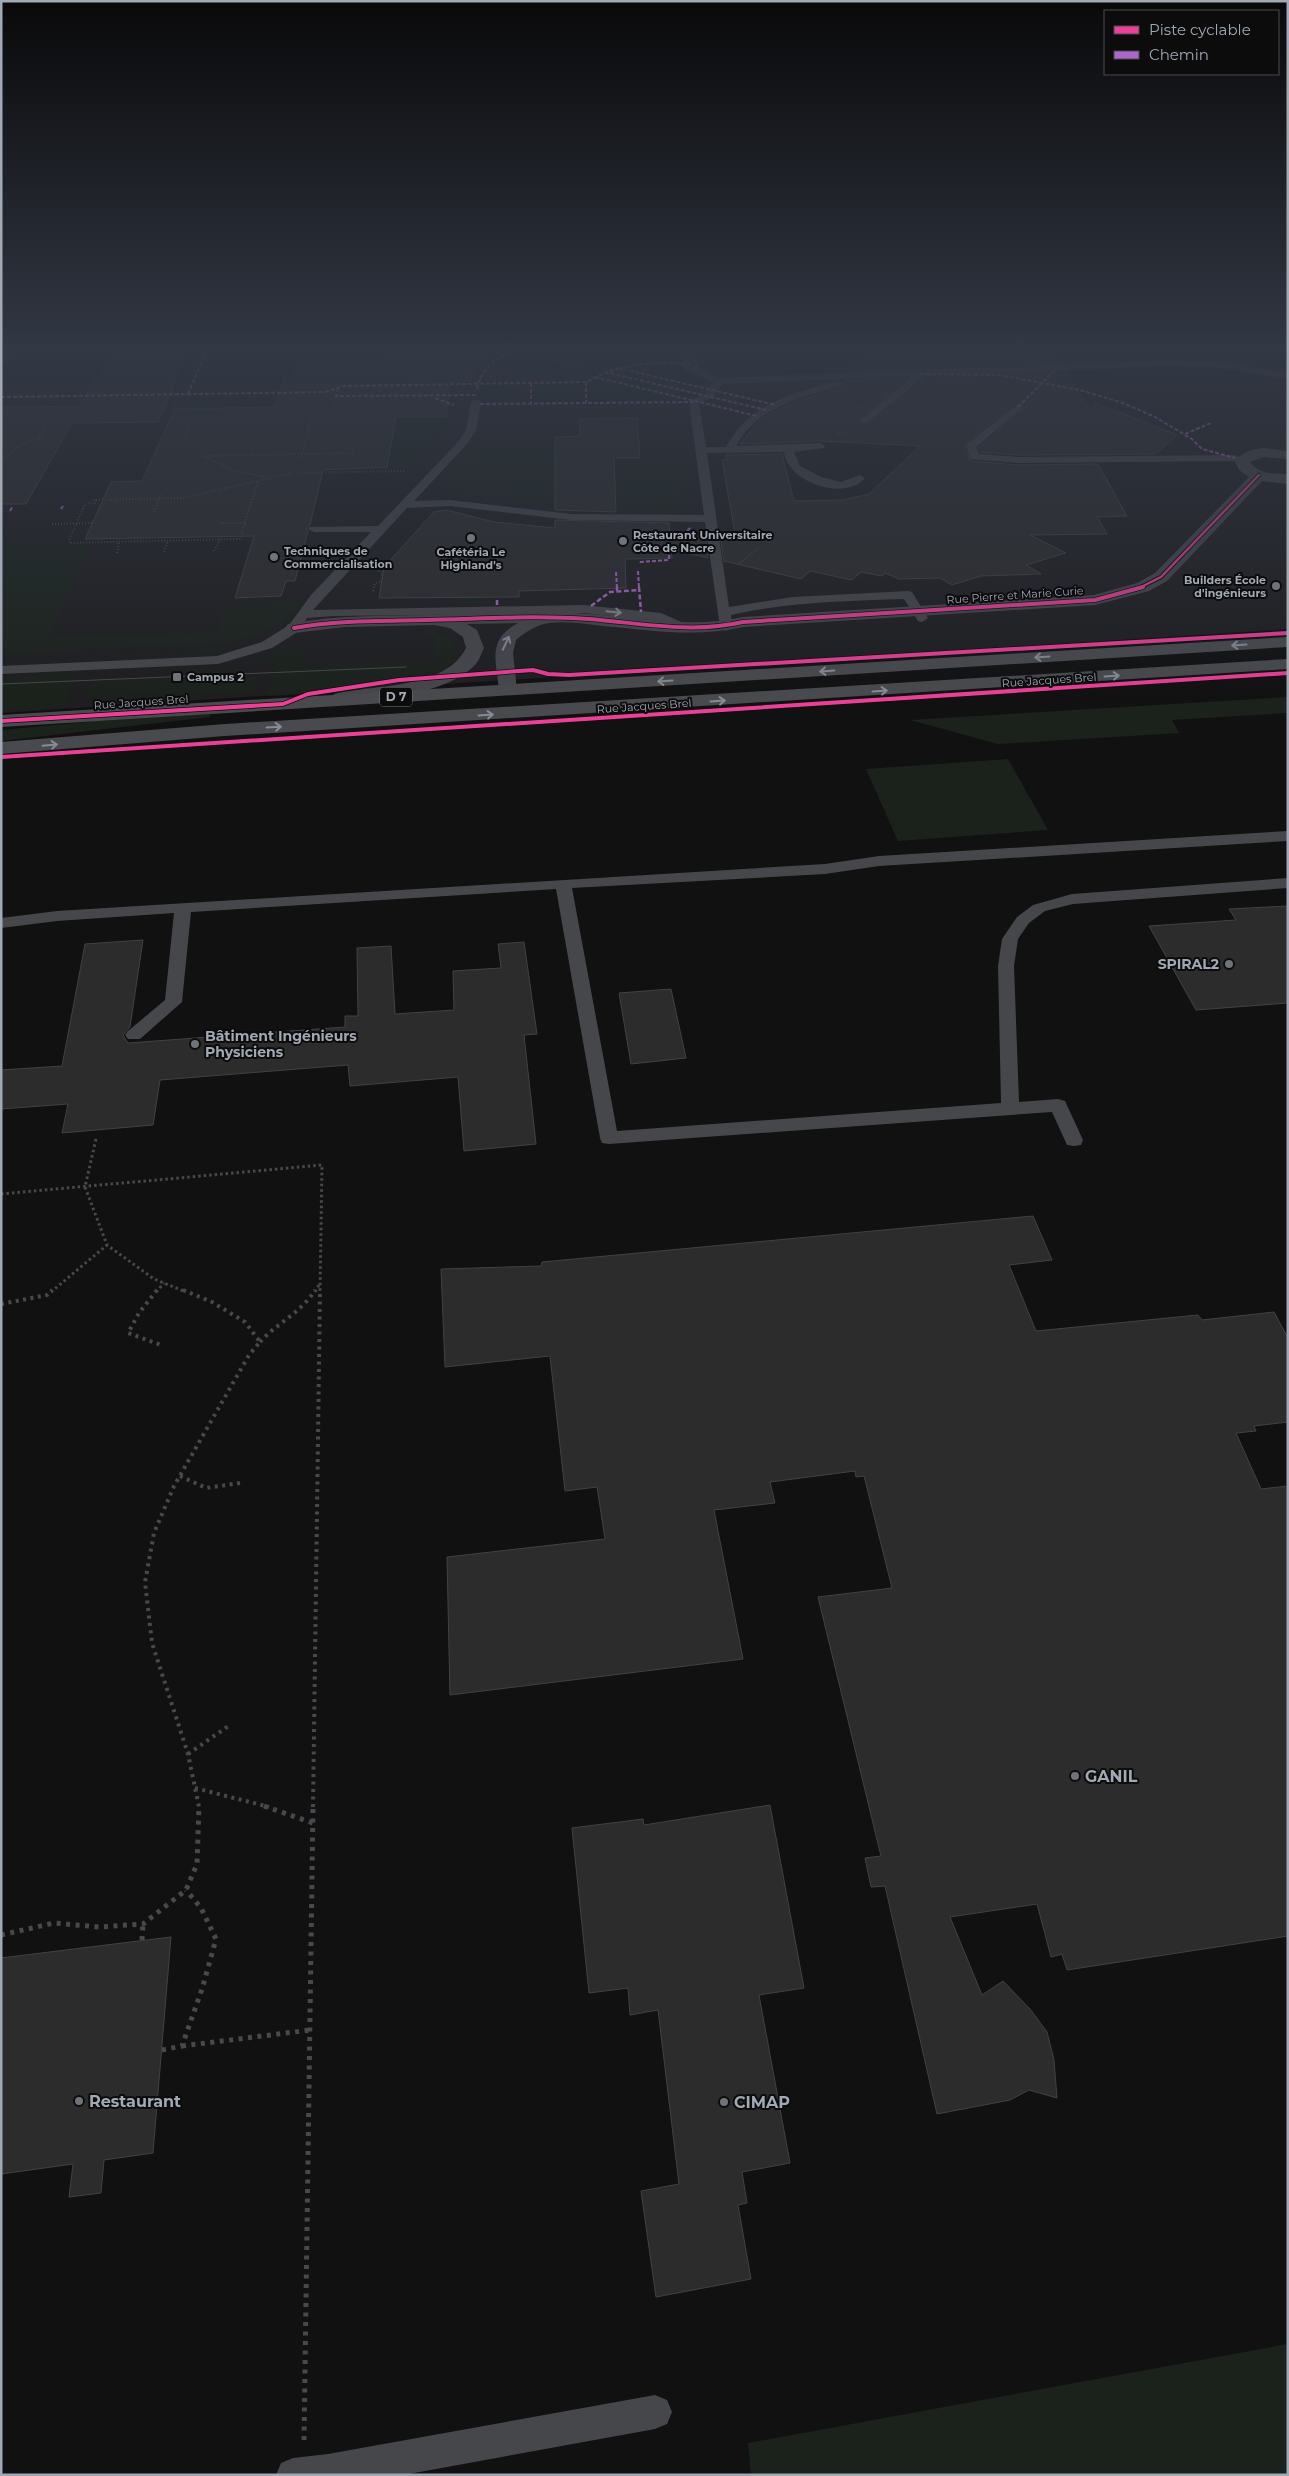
<svg xmlns="http://www.w3.org/2000/svg" width="1289" height="2476" viewBox="0 0 1289 2476" font-family="Montserrat,sans-serif">
<style>
.built{fill:#1e1e20}
.green{fill:#1b221c}
.building{fill:#2c2c2d;stroke:#404246}
.lines{fill:none;stroke-linecap:round;stroke-linejoin:round}
.path-far3{stroke:#47494d;stroke-width:2;stroke-dasharray:1 2;stroke-linecap:butt}
.path-far2{stroke:#47494d;stroke-width:3;stroke-dasharray:2.5 3;stroke-linecap:butt}
.path-far1{stroke:#47494d;stroke-width:4;stroke-dasharray:3 4.5;stroke-linecap:butt}
.path{stroke:#47494d;stroke-width:5;stroke-dasharray:4 5.5;stroke-linecap:butt}
.service{fill:#46474b;fill-rule:evenodd}
.minor{fill:#46474b;fill-rule:evenodd}
.primary{fill:#484a4d;fill-rule:evenodd}
.tram{stroke:#46484b;stroke-width:1}
.path-bridge{stroke:#47494d;stroke-width:2;stroke-dasharray:1 2;stroke-linecap:butt}
.quiet-far1{stroke:#ac68c9;stroke-width:2;stroke-dasharray:4 2;stroke-linecap:butt}
.quiet{stroke:#ac68c9;stroke-width:2.5;stroke-dasharray:5 2.5;stroke-linecap:butt}
.cycleway-far1-casing{stroke:#0c0c0d;stroke-width:4.5}
.cycleway-casing{stroke:#0c0c0d;stroke-width:5.5}
.cycleway-far1{stroke:#ea4096;stroke-width:2.5}
.cycleway{stroke:#ea4096;stroke-width:4}
.oneway{stroke:#868c94}
.oneway2{stroke:#868c95}
.poi-dot{fill:#6f747b;stroke:#0c0c0d;stroke-width:2}
.labels{text-anchor:middle;stroke-width:4;stroke-linejoin:round;paint-order:stroke}
.far-poi-label{font-size:11px;font-weight:bold;fill:#a1a9b4;stroke:#0c0c0d;text-anchor:start}
.far-street-label{font-size:11px;fill:#a1a9b4;stroke:#0c0c0d}
.shield{fill:#0c0c0d;stroke:#747a82;stroke-width:1}
.shield-label{font-size:12px;font-weight:bold;fill:#a1a9b4}
.poi-label{font-size:14px;font-weight:bold;fill:#a1a9b4;stroke:#0c0c0d;text-anchor:end}
.near-poi-label{font-size:16px;font-weight:bold;fill:#a1a9b4;stroke:#0c0c0d;text-anchor:start}
</style>
<rect width="100%" height="100%" fill="#111112"/>
<polygon class="built" points="1,352 1288,352 1288,629 1,713"/>
<g class="green">
<polygon points="554,352 675,352 676,362 645,361 613,366"/>
<polygon points="1231,352 1288,352 1288,373 1240,364"/>
<polygon points="647,364 676,364 682,369 706,379 710,389 624,368"/>
<polygon points="616,369 709,391 706,394 610,372"/>
<polygon points="603,375 699,397 693,399 600,377"/>
<polygon points="596,379 685,400 592,401 591,381"/>
<polygon points="582,383 582,402 532,403 534,384"/>
<polygon points="487,384 528,384 527,403 486,403"/>
<polygon points="327,397 306,407 192,408 191,411 181,411 186,398"/>
<polygon points="462,405 461,418 446,417 442,434 409,469 361,471 361,467 387,467 392,416 446,417 447,406"/>
<polygon points="529,449 565,449 601,458 641,458 642,462 651,462 652,457 681,458 687,507 703,507 574,508 435,492 468,453 528,452"/>
<polygon points="92,542 49,637 216,633 224,605 303,602 283,620 257,637 224,643 1,654 1,543"/>
<polygon points="483,596 491,598 490,603 457,605 457,597"/>
<path d="M423 629C439 632 457 636 457 655L444 668 435 671 304 694 267 696 275 663H259V660L285 650 306 649 303 665 436 661 434 636H422Z"/>
<polygon points="225,647 224,650 101,656 102,654"/>
<polygon points="77,673 64,707 1,711 1,677"/>
<polygon points="257,677 254,691 86,697 90,684"/>
<polygon points="1288,697 1288,713 1172,720 1179,733 998,744 910,720"/>
<polygon points="209,714 210,717 1,741 1,730 97,721"/>
<polygon points="1008,759 1048,830 898,841 866,769"/>
<polygon points="1288,2344 1288,2475 751,2475 748,2443"/>
</g>
<g class="building">
<polygon points="113,352 188,352 158,422 72,423 26,504 1,504 1,407 79,406"/>
<polygon points="392,352 490,352 469,382 450,382 446,417 396,417 387,467 323,470 310,525 306,529 308,531 295,581 286,581 281,596 235,598 254,536 85,539 111,482 142,481 175,409 274,407 285,375 293,375 296,368 366,367 385,353"/>
<polygon points="875,352 1052,352 1059,363 842,371"/>
<polygon points="1065,372 1091,411 1096,403 1177,435 1156,454 1019,455 980,452 978,448 1023,410 1023,404 1018,402 966,443 964,447 970,461 1019,465 1098,464 1127,516 1097,517 1107,534 1030,535 1066,553 1026,565 1041,574 981,576 952,585 940,578 899,579 885,573 882,576 861,572 852,580 810,571 801,579 724,561 720,534 735,533 722,460 727,460 726,455 782,454 794,501 843,500 869,494 920,446 820,441 740,444 758,422 769,414 798,401 842,388 843,381 907,378 861,418 861,424 866,426 926,378"/>
<polygon points="637,418 640,458 614,458 616,512 555,510 555,437 580,436 579,419"/>
<polygon points="446,510 494,522 555,528 555,520 669,523 670,535 705,534 708,558 671,549 672,558 625,559 626,588 519,591 519,597 379,598 384,567 434,512"/>
<polygon points="1288,906 1288,1003 1196,1010 1149,926 1236,920 1229,909"/>
<polygon points="143,940 130,1027 123,1035 128,1043 345,1027 345,1016 358,1016 357,948 391,946 395,1014 454,1010 453,971 501,968 498,944 524,942 537,1034 524,1035 536,1144 464,1151 458,1077 350,1086 348,1065 160,1080 153,1125 62,1133 68,1104 1,1109 1,1070 62,1066 85,944"/>
<polygon points="671,989 686,1058 631,1064 619,993"/>
<polygon points="1033,1216 1052,1260 1009,1265 1036,1331 1198,1315 1202,1320 1274,1312 1288,1338 1288,1422 1254,1426 1256,1431 1236,1433 1261,1489 1288,1486 1288,1936 1067,1970 1062,1954 1051,1957 1037,1904 950,1917 982,1995 1003,1981 1030,2009 1047,2032 1054,2060 1057,2098 1029,2090 1010,2100 937,2114 885,1886 871,1887 865,1858 881,1856 818,1597 892,1588 864,1476 856,1477 855,1471 770,1482 775,1503 714,1510 743,1659 450,1695 447,1557 605,1539 597,1487 565,1491 550,1356 445,1367 441,1269 541,1266 542,1262"/>
<polygon points="770,1805 804,1988 759,1995 790,2163 742,2172 747,2203 738,2205 751,2279 656,2297 641,2191 679,2184 658,2010 630,2015 628,1988 589,1993 572,1828 643,1819 644,1825"/>
<polygon points="171,1937 153,2153 104,2160 101,2193 69,2197 73,2164 1,2174 1,1958"/>
</g>
<g class="lines">
<g class="path-far3">
<polyline points="521,352 605,372"/>
<polyline points="715,354 726,354"/>
<polyline points="47,406 54,396"/>
<polyline points="415,406 454,405"/>
<polyline points="172,411 179,394"/>
<polyline points="333,411 336,396"/>
<polyline points="836,433 849,436"/>
<polyline points="43,439 38,439 47,423"/>
<polyline points="184,441 190,426"/>
<polyline points="202,456 354,453"/>
<polyline points="207,457 230,470 267,477"/>
<polyline points="301,458 312,419"/>
<polyline points="1,462 18,446 40,436"/>
<polyline points="301,473 405,471"/>
<polyline points="93,500 182,498 258,481"/>
<polyline points="96,500 95,503 85,504 69,540 70,543 240,539 245,523 220,523"/>
<polyline points="154,512 161,494"/>
<polyline points="245,523 258,481 293,473"/>
<polyline points="52,524 92,523"/>
<polyline points="214,551 220,540"/>
<polyline points="164,552 168,541"/>
<polyline points="117,553 119,542"/>
<polyline points="640,562 640,564"/>
<polyline points="740,563 757,549"/>
<polyline points="373,591 375,583 381,582 382,572 375,569"/>
</g>
<g class="path-far2">
<polyline points="96,1139 85,1187 107,1245 154,1279 186,1292"/>
<polyline points="1,1194 322,1165 320,1292"/>
<polyline points="51,1292 107,1245"/>
<polyline points="156,1292 164,1283"/>
<polyline points="315,1292 320,1283"/>
</g>
<g class="path-far1">
<polyline points="157,1290 139,1313 128,1333 161,1345"/>
<polyline points="183,1290 212,1302 245,1322 260,1342 249,1355 174,1486 154,1533 145,1582 152,1643 188,1754 199,1807"/>
<polyline points="1,1304 47,1295 52,1290"/>
<path d="M260 1342C277 1323 302 1312 315 1290"/>
<polyline points="180,1476 206,1488 240,1483"/>
<polyline points="188,1754 230,1725"/>
<polyline points="195,1788 269,1807"/>
<polyline points="313,1807 320,1290"/>
</g>
<g class="path">
<polyline points="264,1806 313,1823"/>
<polyline points="1,1935 54,1923 99,1927 143,1924 186,1890 197,1864 199,1806"/>
<polyline points="142,1940 143,1924"/>
<polyline points="182,2046 310,2030"/>
<polyline points="162,2050 182,2046 202,1989 216,1939 201,1908 186,1890"/>
<polyline points="304,2440 313,1806"/>
</g>
<g class="service">
<polygon points="1,352 16,352 1,358"/>
<polygon points="65,352 76,352 71,355"/>
<path d="M680 352H688L691 365 719 378 1170 360 1221 362 1288 373V379L1221 368 1170 366 925 376 866 424 862 423V419L912 376 722 384 713 397 699 404 706 447H726C745 411 779 397 816 387 824 385 834 380 842 382V386C803 396 757 407 736 446L820 443 825 446 824 448 794 452 800 466 821 477 841 482 860 475 865 478C845 502 787 482 784 452L707 453 729 607 793 597 908 591 912 592 928 618 922 622 918 621 904 599C846 601 788 602 731 615L732 627 726 631 720 627 705 522 571 520 450 506 407 508 313 610 583 605 661 613 695 628 689 632 659 621 583 613 333 616 307 618 299 631 272 648 218 664 1 674V666L217 656 262 642 289 625 311 595 371 532H314L308 529 310 527 378 526 459 441 466 430 471 402 476 399 481 402 476 430 468 443 414 501 450 500 571 514 704 515 689 402 706 393 713 382 684 369Z"/>
<polygon points="1018,404 1022,405 1022,409 976,447 979,454 1019,457 1235,455 1247,461 1242,464 1233,461 1019,463 970,459 966,446 967,444"/>
<polygon points="1288,831 1288,841 879,866 825,874 572,888 617,1131 1001,1103 998,966 1002,939 1017,917 1033,905 1072,894 1288,878 1288,888 1073,904 1045,911 1029,923 1018,939 1014,966 1019,1102 1058,1099 1065,1101 1083,1140 1081,1145 1074,1146 1067,1145 1052,1112 609,1144 602,1143 600,1138 556,889 191,912 182,1002 140,1039 128,1039 125,1035 128,1031 165,1000 174,913 57,921 1,928 1,918 57,911 825,864 879,856"/>
<polygon points="655,2395 667,2400 672,2412 667,2424 655,2429 403,2475 276,2475 281,2463 293,2458 328,2454"/>
</g>
<path class="minor" d="M1264 448 1288 451V459L1264 457 1250 462C1258 474 1274 474 1288 474V484L1262 481 1167 581 1149 591 1095 605 743 627C695 638 650 630 603 626 586 624 566 621 549 623 538 624 524 633 516 640L513 653 517 690 515 694H501L499 690C496 660 487 640 518 623L467 624 477 630 484 648C481 654 479 661 475 665 446 695 380 698 341 704L334 702 332 698 334 694C374 684 445 690 466 648L463 637 450 628 434 625 344 627 294 633 288 632 285 628 288 624 294 623C338 615 382 616 426 615 480 613 535 610 589 614 641 617 691 629 743 617L1094 595 1137 583 1155 573 1249 477 1239 470 1235 461C1242 452 1252 449 1264 448Z"/>
<g class="primary">
<polygon points="1288,637 1288,647 1,727 1,715"/>
<polygon points="1288,659 1288,669 225,736 1,754 1,742 225,724"/>
</g>
<polyline class="tram" points="1,684 406,667"/>
<polyline class="path-bridge" points="856,407 896,401"/>
<g class="quiet-far1">
<polyline points="686,352 694,357 697,370"/>
<polyline points="1,361 25,352"/>
<polyline points="618,368 776,405"/>
<polyline points="605,372 766,410"/>
<polyline points="920,374 999,375 1080,390 1123,403 1155,417 1192,439 1202,449 1235,458"/>
<polyline points="595,377 757,416"/>
<polyline points="586,382 586,403"/>
<polyline points="531,383 531,404"/>
<polyline points="338,388 336,396 477,395"/>
<path d="M477 389C481 370 493 360 510 352"/>
<polyline points="188,394 206,352"/>
<path d="M1 397 325 392 344 386 586 382C618 365 649 361 685 364"/>
<polyline points="435,398 454,405"/>
<polyline points="480,404 694,402"/>
<polyline points="1018,407 1058,367"/>
<polyline points="1185,434 1211,423"/>
<polyline points="61,509 63,506"/>
<polyline points="10,511 13,506"/>
<polyline points="640,562 669,560 669,549 687,549 684,534 691,527"/>
<polyline points="638,571 639,588"/>
<polyline points="616,572 617,588"/>
</g>
<g class="quiet">
<polyline points="617,587 617,591"/>
<polyline points="639,587 641,612"/>
<polyline points="497,600 497,606"/>
<polyline points="591,606 610,592 640,590"/>
</g>
<defs>
<polyline id="cycleway-far1" points="1139,588 1161,577 1259,475"/>
<g id="cycleway">
<path d="M294 628C338 620 382 621 426 620 480 619 535 615 589 619 641 623 691 634 743 622L1095 600 1143 587"/>
<polyline points="1,721 283,704 308,694 399,680 533,670 548,674 569,675 1288,633"/>
<polyline points="1,757 1288,673"/>
</g>
</defs>
<use href="#cycleway-far1" class="cycleway-far1-casing"/>
<use href="#cycleway" class="cycleway-casing"/>
<use href="#cycleway-far1" class="cycleway-far1"/>
<use href="#cycleway" class="cycleway"/>
</g>
<defs><path id="oneway-shaft" d="M-6 0H5M1.5-3L5.5 0L1.5 3" fill="none" stroke-width="1.6" stroke-linecap="round" stroke-linejoin="round" transform="scale(1.25)"/></defs>
<g class="oneway">
<use href="#oneway-shaft" transform="translate(614 612) rotate(6)"/>
<use href="#oneway-shaft" transform="translate(506 643) rotate(-65)"/>
</g>
<g class="oneway2">
<use href="#oneway-shaft" transform="translate(1239 645) rotate(176)"/>
<use href="#oneway-shaft" transform="translate(1042 657) rotate(176)"/>
<use href="#oneway-shaft" transform="translate(827 671) rotate(176)"/>
<use href="#oneway-shaft" transform="translate(1112 676) rotate(-4)"/>
<use href="#oneway-shaft" transform="translate(665 681) rotate(176)"/>
<use href="#oneway-shaft" transform="translate(880 691) rotate(-4)"/>
<use href="#oneway-shaft" transform="translate(718 701) rotate(-4)"/>
<use href="#oneway-shaft" transform="translate(486 715) rotate(-4)"/>
<use href="#oneway-shaft" transform="translate(274 727) rotate(-3)"/>
<use href="#oneway-shaft" transform="translate(50 745) rotate(-5)"/>
</g>
<linearGradient id="sky" x2="0" y2="1"><stop stop-color="#09090a"/><stop offset="0.5" stop-color="#323844"/><stop offset="1" stop-color="#323844" stop-opacity="0"/></linearGradient>
<rect width="1289" height="698" fill="url(#sky)"/>
<g class="poi-dot">
<circle cx="471" cy="538" r="5"/>
<circle cx="623" cy="541" r="5"/>
<circle cx="274" cy="557" r="5"/>
<circle cx="1276" cy="586" r="5"/>
<rect x="172" y="672" width="10" height="10" rx="2.5"/>
<circle cx="1229" cy="964" r="5"/>
<circle cx="195" cy="1044" r="5"/>
<circle cx="1075" cy="1776" r="5"/>
<circle cx="79" cy="2101" r="5"/>
<circle cx="724" cy="2102" r="5"/>
</g>
<g class="labels">
<g class="far-poi-label">
<text x="633" y="539">Restaurant Universitaire<tspan x="633" dy="13">Côte de Nacre</tspan></text>
<text x="284" y="555">Techniques de<tspan x="284" dy="13">Commercialisation</tspan></text>
<text x="471" y="556" text-anchor="middle">Cafétéria Le<tspan x="471" dy="13">Highland's</tspan></text>
<text x="1266" y="584" text-anchor="end">Builders École<tspan x="1266" dy="13">d'ingénieurs</tspan></text>
<text x="187" y="681">Campus 2</text>
</g>
<g class="far-street-label">
<text transform="translate(1015 595) rotate(-4)" y="4">Rue Pierre et Marie Curie</text>
<text transform="translate(1049 680) rotate(-4)" y="4">Rue Jacques Brel</text>
<text transform="translate(141 702) rotate(-4)" y="4">Rue Jacques Brel</text>
<text transform="translate(644 706) rotate(-4)" y="4">Rue Jacques Brel</text>
</g>
<rect class="shield" x="380" y="687.5" width="32" height="19" rx="4"/>
<g class="shield-label">
<text x="396" y="701">D 7</text>
</g>
<g class="poi-label">
<text x="1219" y="969">SPIRAL2</text>
<text x="205" y="1041" text-anchor="start">Bâtiment Ingénieurs<tspan x="205" dy="16">Physiciens</tspan></text>
</g>
<g class="near-poi-label">
<text x="1085" y="1782">GANIL</text>
<text x="89" y="2107">Restaurant</text>
<text x="734" y="2108">CIMAP</text>
</g>
</g>
<rect width="1289" height="2476" fill="none" stroke="#a1a9b4" stroke-width="5"/>
<rect x="1104" y="10" width="175" height="65" fill="#0c0c0d" stroke="#484b50"/>
<rect x="1114" y="26" width="25" height="8" fill="#ea4096" stroke="#484b50"/>
<text x="1149" y="35" font-size="15" fill="#a1a9b4">Piste cyclable</text>
<rect x="1114" y="51" width="25" height="8" fill="#ac68c9" stroke="#484b50"/>
<text x="1149" y="60" font-size="15" fill="#a1a9b4">Chemin</text>
</svg>
